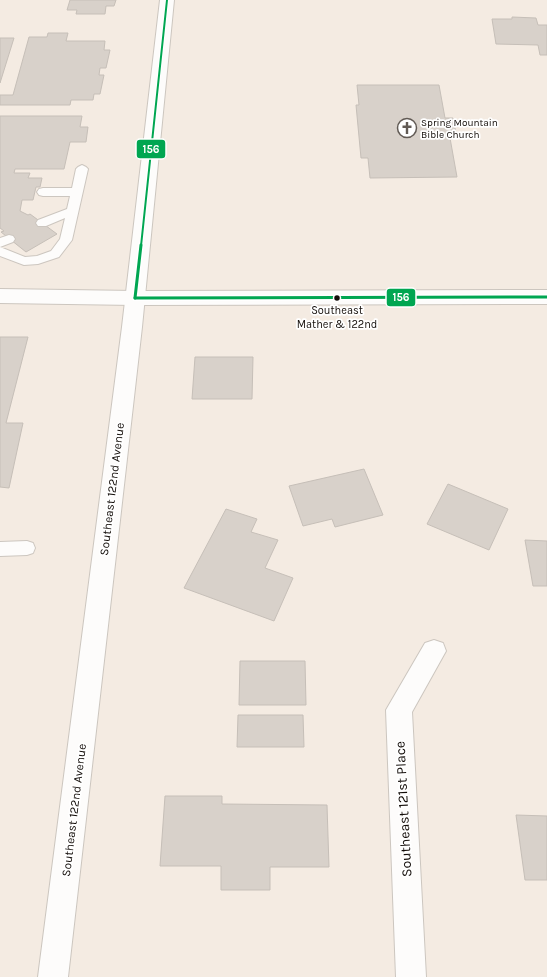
<svg xmlns="http://www.w3.org/2000/svg" width="547" height="977" viewBox="0 0 547 977" font-family="Karla,sans-serif">
<style>
.building{fill:#d8d1ca;stroke:#c6bfb8}
.lines{fill:none;stroke-linecap:round;stroke-linejoin:round}
.service-casing{stroke:#ccc6bf;stroke-width:2}
.minor-casing{stroke:#ccc6bf;stroke-width:2}
.tertiary-casing{stroke:#ccc6bf;stroke-width:2}
.secondary-casing{stroke:#ccc6bf;stroke-width:2}
.service{fill:#fdfcfb;fill-rule:evenodd}
.minor{fill:#fdfcfb;fill-rule:evenodd}
.tertiary{fill:#fdfcfb;fill-rule:evenodd}
.secondary{fill:#fdfcfb;fill-rule:evenodd}
.bus-1-far1-casing{stroke:#fff;stroke-width:4}
.bus-1-casing{stroke:#fff;stroke-width:6}
.bus-1-far1{stroke:#00a651;stroke-width:2}
.bus-1{stroke:#00a651;stroke-width:3}
.bus-dot{fill:#120c08;stroke:#fff;stroke-width:1.5}
.labels{text-anchor:middle;stroke-width:3.5;stroke-linejoin:round;paint-order:stroke}
.far-poi-label{font-size:10px;fill:#120c08;stroke:#fff;text-anchor:start}
.bus-label{font-size:11px;fill:#120c08;stroke:#fff}
.street-label{font-size:12px;fill:#120c08;stroke:#fff}
.near-street-label{font-size:14px;fill:#120c08;stroke:#fff}
.line-badge{stroke:#fff;stroke-width:1.5}
.badge-label{font-size:11px;text-anchor:middle;font-weight:bold;fill:#fff}
</style>
<rect width="100%" height="100%" fill="#f4ebe2"/>
<g class="building">
<polygon points="70,0 116,0 114,6 106,6 105,14 76,14 77,10 67,10"/>
<polygon points="512,17 536,18 538,25 547,25 547,55 540,55 538,45 496,44 492,19 512,19"/>
<polygon points="48,33 68,33 66,41 105,41 104,50 110,50 106,68 100,68 99,75 104,75 100,94 94,94 93,100 71,100 70,105 0,105 0,95 13,95 29,37 47,37"/>
<polygon points="0,38 14,38 0,83"/>
<polygon points="357,85 439,85 445,118 453,118 457,138 450,138 457,177 370,178 368,158 361,158 356,105 359,105"/>
<polygon points="0,116 82,116 80,127 88,127 86,142 70,142 64,169 15,169 14,173 30,173 28,178 42,178 40,187 36,187 33,200 22,200 20,211 28,215 30,214 57,234 26,252 1,232 4,231 0,228"/>
<polygon points="0,337 28,337 6,423 23,423 9,488 0,487"/>
<polygon points="195,357 253,357 252,399 192,399"/>
<polygon points="364,469 383,515 335,527 332,519 303,526 289,486"/>
<polygon points="448,484 508,509 489,550 427,524"/>
<polygon points="226,509 257,519 251,532 278,540 265,568 293,578 274,621 184,588"/>
<polygon points="525,540 547,541 547,586 533,586"/>
<polygon points="240,661 305,661 306,705 239,705"/>
<polygon points="238,715 303,715 304,747 237,747"/>
<polygon points="165,796 222,796 222,804 327,805 329,867 270,867 270,890 221,890 221,866 160,866"/>
<polygon points="516,815 547,816 547,880 525,880"/>
</g>
<g class="lines">
<defs>
<g id="service">
<polygon points="82,165 86,167 88,169 72,240 59,257 38,264 24,265 0,256 0,238 9,235 13,236 15,239 13,242 0,247 25,257 37,256 51,251 60,239 65,218 46,226 38,226 36,223 38,220 67,209 70,196 43,196 39,195 37,192 39,189 43,188 72,188 76,169 78,167"/>
<polygon points="27,541 33,543 35,548 33,553 27,555 0,556 0,542"/>
</g>
<g id="minor">
<polygon points="0,289 135,291 142,293 144,298 142,303 135,305 0,303"/>
<polygon points="434,640 443,643 446,651 412,712 426,977 396,977 386,710 425,643"/>
</g>
<polygon id="tertiary" points="547,290 547,304 135,305 128,303 126,298 128,293 135,291"/>
<polygon id="secondary" points="160,0 174,0 142,327 68,977 38,977 122,327"/>
</defs>
<use href="#service" class="service-casing"/>
<use href="#minor" class="minor-casing"/>
<use href="#tertiary" class="tertiary-casing"/>
<use href="#secondary" class="secondary-casing"/>
<use href="#service" class="service"/>
<use href="#minor" class="minor"/>
<use href="#tertiary" class="tertiary"/>
<use href="#secondary" class="secondary"/>
<defs>
<polyline id="bus-1-far1" points="141,246 167,0"/>
<g id="bus-1">
<polyline points="135,298 547,297"/>
<polyline points="135,298 141,245"/>
</g>
</defs>
<use href="#bus-1-far1" class="bus-1-far1-casing"/>
<use href="#bus-1" class="bus-1-casing"/>
<use href="#bus-1-far1" class="bus-1-far1"/>
<use href="#bus-1" class="bus-1"/>
</g>
<defs>
<symbol id="church-ring" viewBox="-11 -11 22 22"><circle r="9.5" fill="#fff" stroke="#615a54" stroke-width="1.5"/><path d="M-1.2-6h2.4v3.5h3.3v2.4h-3.3V6h-2.4V-.1h-3.3v-2.4h3.3Z" fill="#615a54"/></symbol>
</defs>
<g fill-rule="evenodd">
<use href="#church-ring" x="396" y="117" width="22" height="22"/>
</g>
<circle class="bus-dot" cx="337" cy="298" r="3.5"/>
<g class="labels">
<g class="far-poi-label">
<text x="421" y="126">Spring Mountain<tspan x="421" dy="12">Bible Church</tspan></text>
</g>
<g class="bus-label">
<text x="337" y="314">Southeast<tspan x="337" dy="14">Mather &amp; 122nd</tspan></text>
</g>
<g class="street-label">
<text transform="translate(112 489) rotate(-83)" y="4">Southeast 122nd Avenue</text>
<text transform="translate(74 810) rotate(-83)" y="4">Southeast 122nd Avenue</text>
</g>
<g class="near-street-label">
<text transform="translate(403 809) rotate(-93)" y="5">Southeast 121st Place</text>
</g>
</g>
<g class="line-badge">
<rect x="136" y="139" width="30" height="20" rx="4" fill="#00a651"/>
<rect x="386" y="288" width="30" height="19" rx="4" fill="#00a651"/>
</g>
<g class="badge-label">
<text x="151" y="153">156</text>
<text x="401" y="301">156</text>
</g>
</svg>
